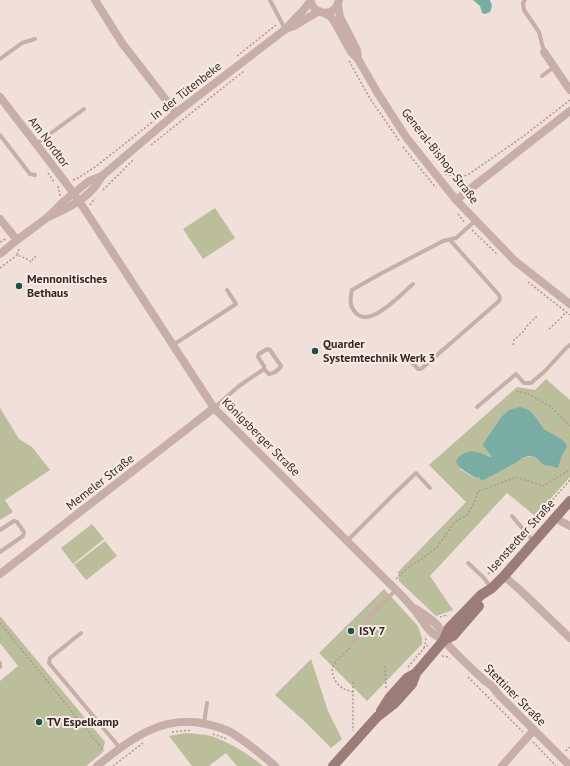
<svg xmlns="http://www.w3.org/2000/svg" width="570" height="766" viewBox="0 0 570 766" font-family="'PT Sans',sans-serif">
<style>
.green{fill:#babe9a;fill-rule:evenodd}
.water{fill:#79aca3}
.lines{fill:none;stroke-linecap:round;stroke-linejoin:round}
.path{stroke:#b39790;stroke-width:1.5;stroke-dasharray:2 2;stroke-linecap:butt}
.lane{stroke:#c7aea6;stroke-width:4}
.street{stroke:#c7aea6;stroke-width:8}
.secondary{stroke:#9b7c77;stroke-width:10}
.poi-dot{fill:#1e534b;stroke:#f8ebe5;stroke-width:1.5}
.labels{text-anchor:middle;stroke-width:4;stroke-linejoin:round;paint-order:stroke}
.street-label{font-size:12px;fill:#342826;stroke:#f8ebe5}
.poi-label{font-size:12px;font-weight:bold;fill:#342826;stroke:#f8ebe5;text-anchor:start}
</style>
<rect width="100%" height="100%" fill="#f0e0d9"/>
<g class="green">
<polygon points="215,208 235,238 203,259 183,229"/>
<path d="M546 379 570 400V477L535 516 507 493 430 576 453 610 436 616 399 581 398 572 466 502 429 465 517 387 535 390ZM509 410H529L531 412 544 429 555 436 567 447 561 458 544 465 540 461 532 456 522 458 516 463 482 481 478 477 477 478 469 475 460 469 484 455 493 457 484 442 502 416Z"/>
<polygon points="0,408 19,439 32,447 50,470 5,500 13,512 0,520"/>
<polygon points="92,524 104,539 73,564 61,548"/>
<polygon points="105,541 117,556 86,580 74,565"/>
<polygon points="384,589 418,626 422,638 422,644 367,701 319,653"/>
<polygon points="0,616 105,742 102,753 86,766 0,766 0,681 18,666 0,643"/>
<polygon points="311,659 328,711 342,739 331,748 303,720 275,695"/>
<path d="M186 733C195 734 204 734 211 736 231 743 248 754 263 766H237L226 753 209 766H192L169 736Z"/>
</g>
<g class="water">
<polygon points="473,0 490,0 492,6 490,12 485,14 482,13 480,6"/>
<path d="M520 407 529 410 534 415 544 429 549 432 561 439 566 444 567 447 561 458 558 468 552 466 544 465 536 458 532 456H529L522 458 516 463 482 481 478 477 477 478C468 474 461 470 456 462 458 455 468 450 476 452 482 453 486 456 492 457L483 445 484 442 502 416 509 410Z"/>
</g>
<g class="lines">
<g class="path">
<polyline points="237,56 276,25"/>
<polyline points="349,61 369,97 400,142"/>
<polyline points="151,145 244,71"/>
<polyline points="403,147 436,188"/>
<polyline points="48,173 54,182"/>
<path d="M445 174C455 176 459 179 469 174L521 138 570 100"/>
<polyline points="73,180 78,178 95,167 155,120"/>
<polyline points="58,186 60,196"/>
<polyline points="103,190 133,160"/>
<polyline points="90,205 95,198"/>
<polyline points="458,214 465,223"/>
<polyline points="472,230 498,255"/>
<polyline points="0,242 7,238"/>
<polyline points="19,249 17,255 27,259 31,262 34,257 38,257"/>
<polyline points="0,268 17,255"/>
<polyline points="528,282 570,315"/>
<polyline points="549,329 563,316 565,312"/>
<polyline points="513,345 514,340 523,332 527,326 536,317 538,317"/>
<polyline points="516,391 529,394 551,407 570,426"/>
<polyline points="529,527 570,480"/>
<polyline points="488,574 521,536"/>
<polyline points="396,579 405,570 423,558 437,547 455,522 467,515 474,503 478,491 486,489 516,477 543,486 570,470"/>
<polyline points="440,617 446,615 448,616"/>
<polyline points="0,623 104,751"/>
<path d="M350 648C345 653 338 658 334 664 329 673 336 685 344 689 346 690 350 691 353 692V731"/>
<polyline points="424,648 426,641 425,636"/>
<polyline points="442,656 448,657 450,659"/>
<polyline points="385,666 386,688"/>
<polyline points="408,667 424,648 428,645"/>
<polyline points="468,677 523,732"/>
<polyline points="353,692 353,680"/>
<polyline points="172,732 192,730"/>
<polyline points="213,734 227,739"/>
<polyline points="533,742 556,766"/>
<polyline points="566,751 570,747"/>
<polyline points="113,766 143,743"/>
</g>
<g class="lane">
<polyline points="270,0 285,29"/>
<polyline points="525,0 523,3 524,10 539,32 544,52"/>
<polyline points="0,59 22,43 35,39"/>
<polyline points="542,76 554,67"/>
<polyline points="0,135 30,174 35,175"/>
<polyline points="36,144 84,109"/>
<path d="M413 284C402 293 370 329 356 313 349 306 350 299 352 290L380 274 443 241 456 238 475 221"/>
<polyline points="173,345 236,304 227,290"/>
<polyline points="404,354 418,369 421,369 498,302 500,299 499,295 450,240"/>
<polyline points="477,407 516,374 524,383 531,383 545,371 566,348 570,345"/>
<path d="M214 408 239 386 264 369V366L258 357 259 354 267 349 270 350 281 366C279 370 273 374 269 374L264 369"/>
<polyline points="512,516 533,541"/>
<polyline points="0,530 14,521 17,522 24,532 23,536 0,552"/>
<polyline points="348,540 393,495 416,473 430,488"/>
<polyline points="468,563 484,578 491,588"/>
<polyline points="81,633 50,658 49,663 120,748"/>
<polyline points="352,643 366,629 367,619 396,590"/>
<polyline points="0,663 0,667"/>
<polyline points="204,723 207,703"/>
</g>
<g class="street">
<polyline points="95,0 122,43 176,113"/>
<path d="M310 0C315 17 335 17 339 0"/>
<polyline points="338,6 340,17 357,50 358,59"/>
<polyline points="324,13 330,16 334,21 351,52 358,59 377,92 406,137 456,200 515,261 570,304"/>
<polyline points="288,28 294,26 319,11"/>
<polyline points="544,52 570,90"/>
<path d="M0 97 66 183 85 210 214 408 390 584C398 591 405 599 412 607 424 620 425 632 444 640"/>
<polyline points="456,200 570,111"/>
<path d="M48 217C64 210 81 202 93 189 97 185 99 180 102 176L176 113 287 28C294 18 304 12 310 1"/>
<polyline points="0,219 17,240"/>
<polyline points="0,254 17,240 48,217 64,201 89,181 102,176"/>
<polyline points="555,518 570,526"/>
<polyline points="0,574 214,408"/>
<polyline points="504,576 520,590 570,638"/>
<path d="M416 609C425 615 437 622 442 632 444 637 445 641 449 646 460 658 473 670 485 681L492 686 499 695 570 766"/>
<path d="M97 766C129 740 162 714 206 724 215 726 224 728 232 733 247 742 261 754 275 766"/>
<polyline points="502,766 515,751 534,730"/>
</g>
<g class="secondary">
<polyline points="444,640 453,636 479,606"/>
<polyline points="381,711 390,697 407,678 416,673"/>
<polyline points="333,766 377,717 395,703 412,684 416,673 444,640 449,628 481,595 492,588 504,576 570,501"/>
</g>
</g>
<g class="poi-dot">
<circle cx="19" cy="286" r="4"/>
<circle cx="315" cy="351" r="4"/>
<circle cx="351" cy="631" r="4"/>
<circle cx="39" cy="722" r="4"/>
</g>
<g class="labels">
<g class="street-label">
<text transform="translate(186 91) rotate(-38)" y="4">In der Tütenbeke</text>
<text transform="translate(49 142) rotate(53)" y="4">Am Nordtor</text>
<text transform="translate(440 156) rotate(52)" y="4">General-Bishop-Straße</text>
<text transform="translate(261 437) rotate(45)" y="4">Königsberger Straße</text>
<text transform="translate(100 482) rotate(-38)" y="4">Memeler Straße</text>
<text transform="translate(521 536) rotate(-48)" y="4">Isenstedter Straße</text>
<text transform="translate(515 695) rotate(45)" y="4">Stettiner Straße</text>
</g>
<g class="poi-label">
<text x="27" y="283">Mennonitisches<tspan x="27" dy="14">Bethaus</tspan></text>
<text x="323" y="348">Quarder<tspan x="323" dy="14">Systemtechnik Werk 3</tspan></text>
<text x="359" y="635">ISY 7</text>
<text x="47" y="726">TV Espelkamp</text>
</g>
</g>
</svg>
